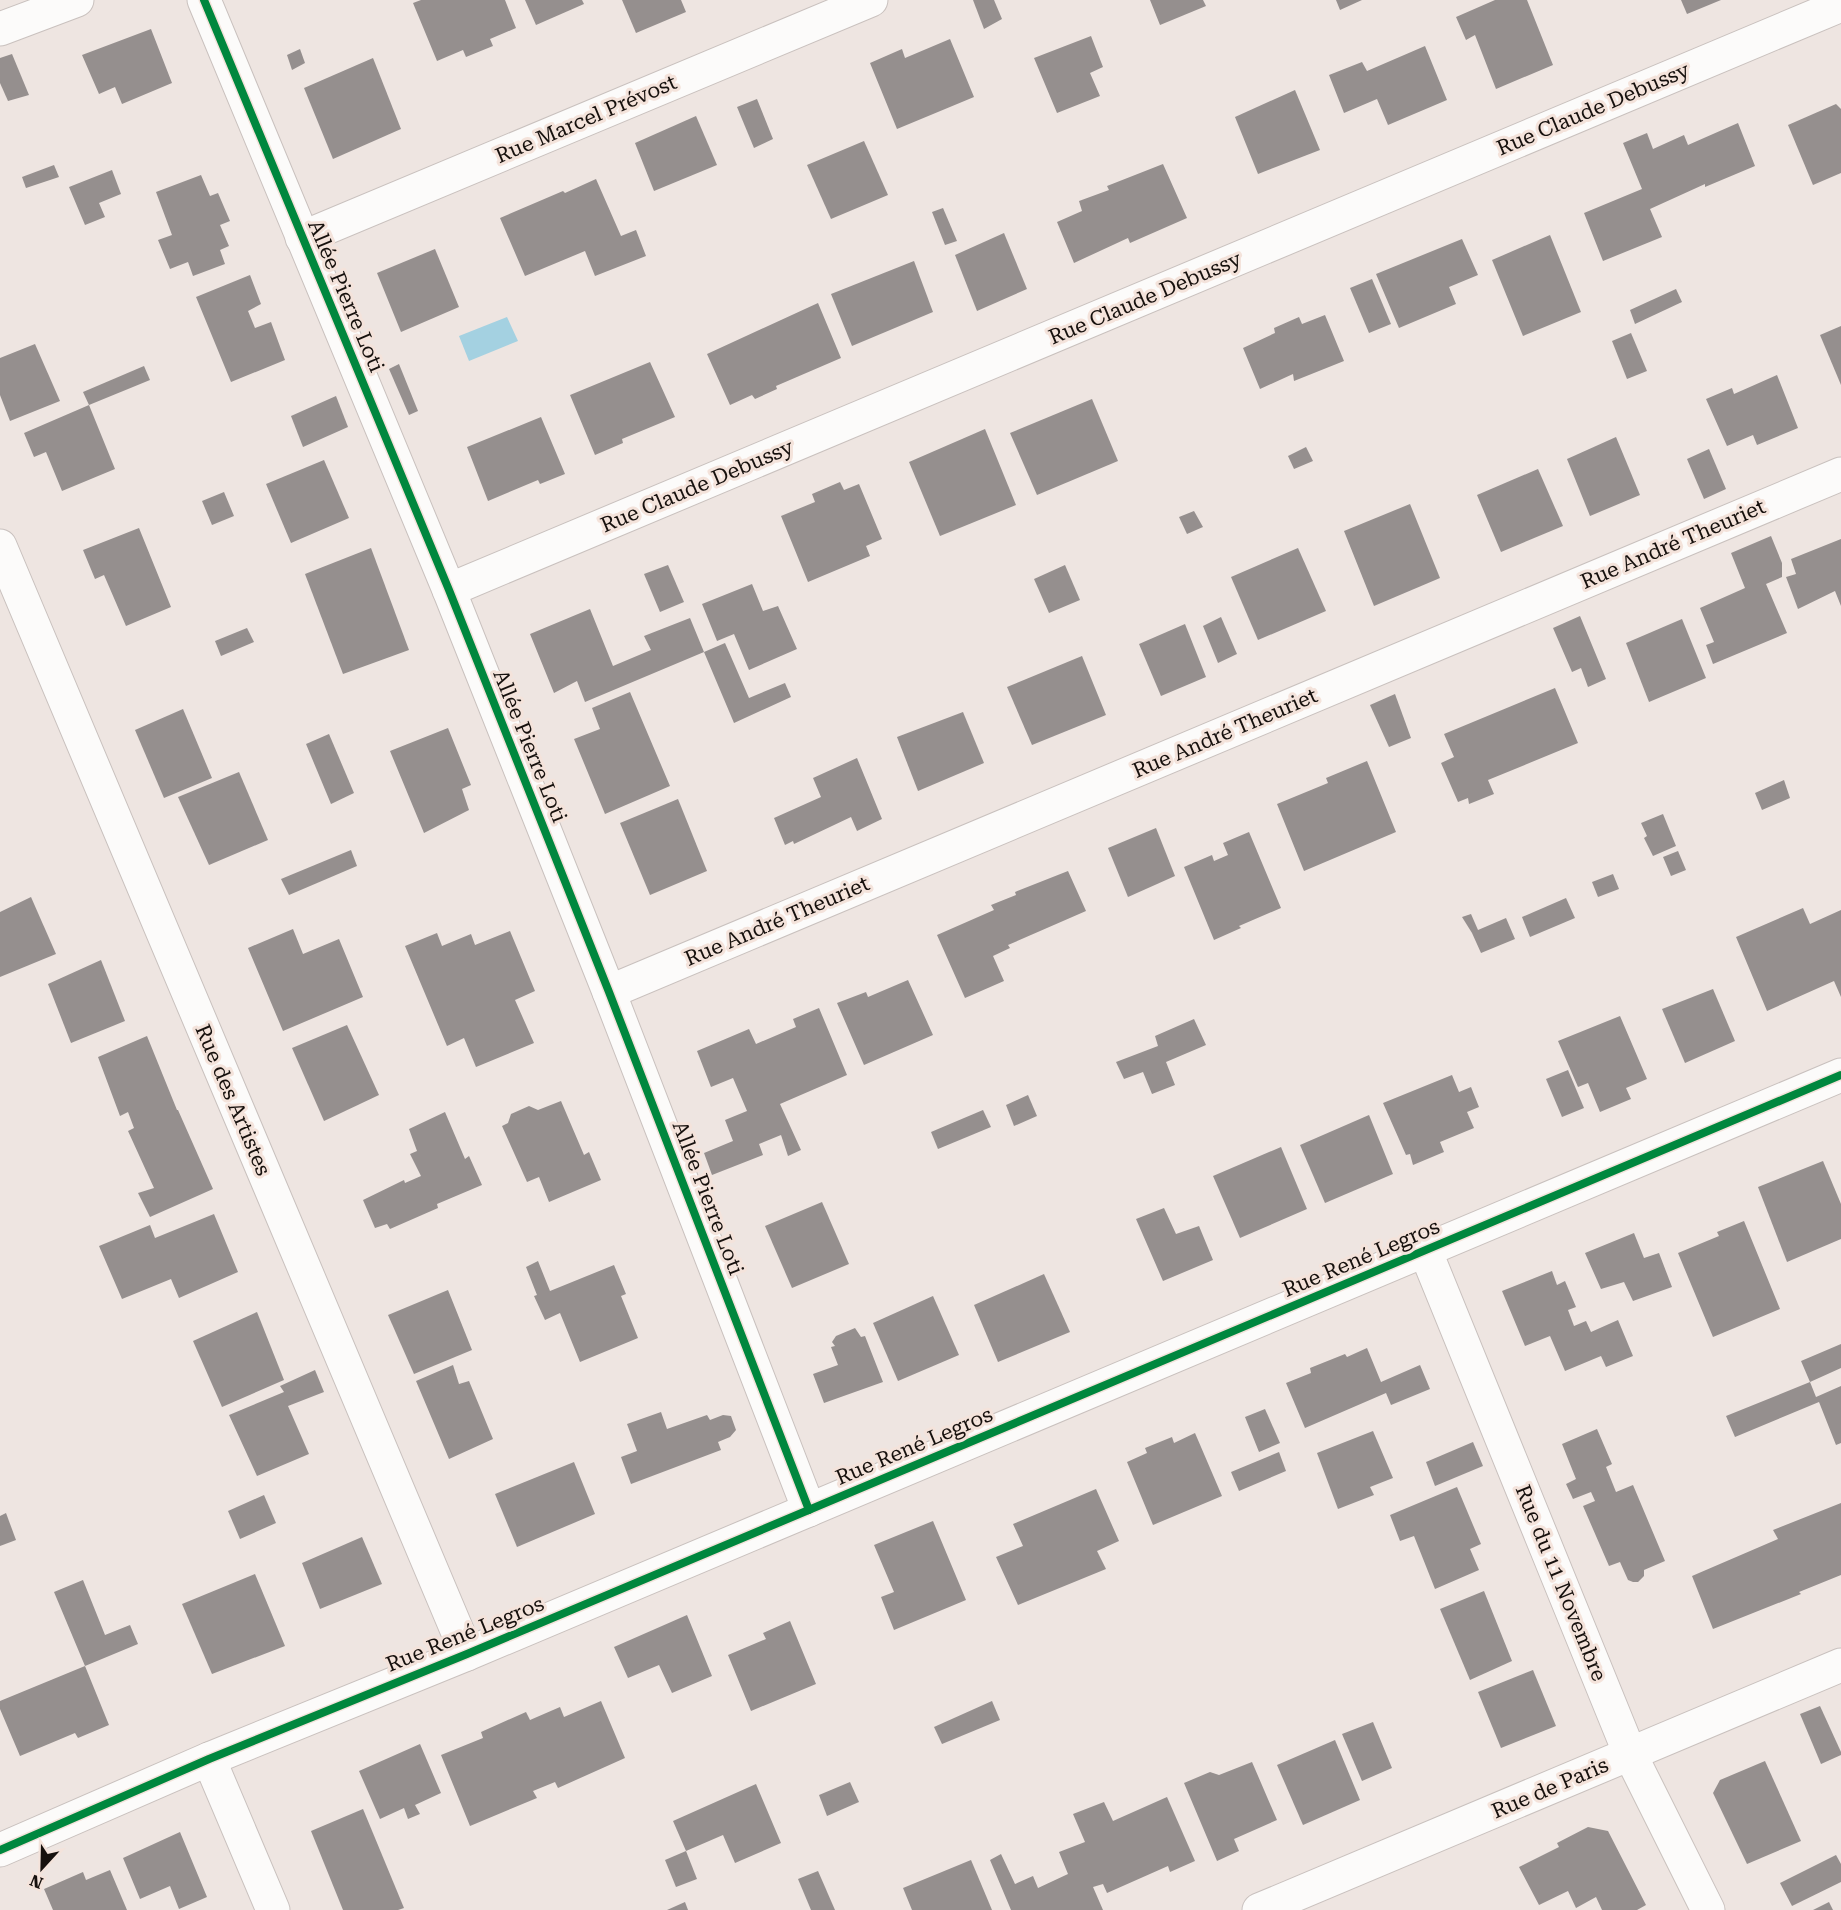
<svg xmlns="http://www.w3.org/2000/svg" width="1841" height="1910" viewBox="0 0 1841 1910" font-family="'Roboto Serif',serif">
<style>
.water{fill:#a4d1e1}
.building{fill:#958f8e}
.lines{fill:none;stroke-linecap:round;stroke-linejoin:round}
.minor-casing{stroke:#c9c1be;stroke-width:35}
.minor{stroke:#fcfbfa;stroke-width:33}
.cycleway-casing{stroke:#f4e3db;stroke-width:11}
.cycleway{stroke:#00873e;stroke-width:8}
.labels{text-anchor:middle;stroke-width:6;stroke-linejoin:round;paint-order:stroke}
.street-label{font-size:21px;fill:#16100d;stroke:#f4e3db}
</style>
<rect width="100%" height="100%" fill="#eee5e1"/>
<polygon class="water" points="507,317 518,341 469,361 459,336"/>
<g class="building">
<polygon points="421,0 505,0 516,28 490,39 493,46 466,57 463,50 437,61 413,3"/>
<polygon points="525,0 582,0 584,4 536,25"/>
<polygon points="622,0 681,0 686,12 636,33"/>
<polygon points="973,0 994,0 1002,19 984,29"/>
<polygon points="1150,0 1203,0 1206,6 1160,25"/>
<polygon points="1336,0 1362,0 1340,10"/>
<polygon points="1495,0 1527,0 1553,65 1496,89 1475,35 1466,40 1456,17"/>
<polygon points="1681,0 1721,0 1687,14"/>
<polygon points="151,29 172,83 122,104 115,87 99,94 82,55"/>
<polygon points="1091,36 1103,67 1090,73 1100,96 1057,113 1034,58"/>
<polygon points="950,39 974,97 897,129 870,63 902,49 905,58"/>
<polygon points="1425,46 1447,100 1388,125 1377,99 1344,113 1329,75 1362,62 1367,71"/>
<polygon points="300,49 305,63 292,70 287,55"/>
<polygon points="12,54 29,95 8,101 0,83 0,58"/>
<polygon points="373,58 401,129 333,159 304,88"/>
<polygon points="1295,90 1320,150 1258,174 1235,117"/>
<polygon points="757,99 773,139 754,148 737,107"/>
<polygon points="1836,104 1841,109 1841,173 1813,185 1788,125"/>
<polygon points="696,116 717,165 654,191 635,143"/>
<polygon points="1738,123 1755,166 1705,187 1705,184 1650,209 1662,237 1603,261 1584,213 1642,189 1623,143 1647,133 1653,149 1684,135 1688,145"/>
<polygon points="864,141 888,195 831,219 807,165"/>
<polygon points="1163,164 1187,218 1130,243 1128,238 1074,263 1057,222 1082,211 1079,201 1109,190 1107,186"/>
<polygon points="54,165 59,177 26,188 22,177"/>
<polygon points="112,170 121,194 99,203 105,217 85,225 69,187"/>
<polygon points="201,175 210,196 218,193 230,221 220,225 229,246 220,250 225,264 193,276 188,262 170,269 158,240 172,235 156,192"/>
<polygon points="596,179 621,236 636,230 646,256 595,276 585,251 525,276 500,218 563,191 565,193"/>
<polygon points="943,208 957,241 945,245 932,212"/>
<polygon points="1004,233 1027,289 977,311 955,255"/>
<polygon points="1550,235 1581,312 1523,336 1492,260"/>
<polygon points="1462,239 1478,275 1449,287 1456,304 1399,328 1376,274"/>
<polygon points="435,249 459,307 401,332 377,273"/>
<polygon points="914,261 933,312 852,346 831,294"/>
<polygon points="250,275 261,304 248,311 255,328 271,322 285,360 231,382 196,297"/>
<polygon points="1372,279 1391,324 1369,333 1350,288"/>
<polygon points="1676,289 1682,302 1635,324 1630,310"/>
<polygon points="818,303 841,358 776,386 777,389 755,399 752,395 730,405 707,354"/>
<polygon points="1325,315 1344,361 1294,381 1293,374 1260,389 1243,348 1275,333 1274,328 1299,317 1302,324"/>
<polygon points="1841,326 1841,385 1820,335"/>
<polygon points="1631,333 1647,371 1627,379 1612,341"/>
<polygon points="35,344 60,401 10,421 0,395 0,358"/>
<polygon points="650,362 675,417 622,439 623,443 595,455 570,395"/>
<polygon points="399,364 418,411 409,415 389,369"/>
<polygon points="144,366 150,380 89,405 83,392"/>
<polygon points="1777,375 1798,428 1757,445 1753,435 1727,446 1706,399 1732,388 1734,394"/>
<polygon points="336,396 348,427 303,447 291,416"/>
<polygon points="1092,399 1118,461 1037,495 1010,433"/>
<polygon points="89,405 115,469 62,491 46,452 34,457 24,433"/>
<polygon points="541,417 565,474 540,484 538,480 488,501 467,447"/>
<polygon points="985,429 1016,505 940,536 909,462"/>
<polygon points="1616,437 1640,495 1590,516 1567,459"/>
<polygon points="1306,447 1313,461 1294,469 1288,456"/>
<polygon points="1709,449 1726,489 1704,499 1687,459"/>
<polygon points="324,460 349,518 291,543 266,484"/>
<polygon points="1538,469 1563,526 1501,552 1477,495"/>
<polygon points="840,482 844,490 859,484 882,539 866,546 870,556 808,582 781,516 815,502 812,494"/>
<polygon points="224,492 234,516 212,525 202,501"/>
<polygon points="1410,504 1440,578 1374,606 1344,531"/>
<polygon points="1194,511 1203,527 1187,534 1179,517"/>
<polygon points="139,528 171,607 126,626 104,575 95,579 83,550"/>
<polygon points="1771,536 1782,563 1782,577 1766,584 1787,633 1713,664 1706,645 1714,642 1700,608 1745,588 1731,553"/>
<polygon points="1841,539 1841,606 1835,591 1798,609 1786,577 1796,574 1791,559"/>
<polygon points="371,548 409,650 343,674 305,574"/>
<polygon points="1298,548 1326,611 1258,640 1231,577"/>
<polygon points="668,565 684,602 660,612 644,574"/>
<polygon points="1065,565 1080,600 1049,613 1034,579"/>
<polygon points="752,584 763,611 778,606 797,649 749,670 734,634 717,641 702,604"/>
<polygon points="590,609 613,666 651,650 644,636 690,618 704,652 585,702 577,681 554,693 530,634"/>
<polygon points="1580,616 1606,679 1588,687 1581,668 1572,672 1553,628"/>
<polygon points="1221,617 1237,654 1218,663 1203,626"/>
<polygon points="1682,619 1706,678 1649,702 1626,643"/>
<polygon points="1185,624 1206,677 1161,696 1139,644"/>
<polygon points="247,628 254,642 221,656 215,641"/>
<polygon points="725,643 749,698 785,683 791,697 734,723 704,652"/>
<polygon points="1082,656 1106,715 1032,745 1007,687"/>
<polygon points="1555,688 1578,743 1488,780 1494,794 1469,804 1468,798 1458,802 1441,763 1454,757 1444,734"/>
<polygon points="630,692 670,786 605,814 574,739 600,729 592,708"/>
<polygon points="1395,694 1411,738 1389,747 1370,705"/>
<polygon points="183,709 212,778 164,798 135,730"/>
<polygon points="963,712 984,763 918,791 897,737"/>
<polygon points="448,728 471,785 462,789 469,810 424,833 390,751"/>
<polygon points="329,734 354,793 331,804 306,744"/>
<polygon points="857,758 882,819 857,831 851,817 794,844 793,841 785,845 774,818 821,797 813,778"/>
<polygon points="1367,761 1396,832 1304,871 1277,804 1328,783 1326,778"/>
<polygon points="239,772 268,840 209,865 178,797"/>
<polygon points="1784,780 1790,798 1762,810 1755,793"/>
<polygon points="678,799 707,871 650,895 620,823"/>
<polygon points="1663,814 1676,846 1653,856 1644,838 1647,836 1641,823"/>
<polygon points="1156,828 1175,876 1128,897 1108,848"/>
<polygon points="1249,832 1281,908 1239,926 1241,928 1214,940 1184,867 1212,855 1214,861 1228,855 1223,843"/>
<polygon points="351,850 357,866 289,895 281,879"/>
<polygon points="1678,851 1686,870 1671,876 1663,857"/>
<polygon points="1068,871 1086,911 1008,945 1010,948 993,956 1004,981 965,998 937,935 994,910 991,905 1016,895 1015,892"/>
<polygon points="1613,874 1619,889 1598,897 1592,882"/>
<polygon points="31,897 56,954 0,977 0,912"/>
<polygon points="1566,898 1575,918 1530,937 1522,917"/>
<polygon points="1803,908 1810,924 1841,910 1841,997 1834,981 1767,1011 1736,937"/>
<polygon points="1471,914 1478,930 1506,918 1515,939 1481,953 1472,933 1462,917"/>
<polygon points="293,929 303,954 339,939 363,997 283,1031 248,948"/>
<polygon points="510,931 535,991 515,1000 534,1043 476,1067 464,1038 447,1046 405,946 437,933 442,946 471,934 475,945"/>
<polygon points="101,960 125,1021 71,1043 48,984"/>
<polygon points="908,980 933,1035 864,1065 837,1003 866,992 868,997"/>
<polygon points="1713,989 1735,1041 1685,1063 1662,1009"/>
<polygon points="819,1008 847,1075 780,1104 801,1150 788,1156 781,1135 759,1144 763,1155 712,1175 704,1153 733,1141 725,1120 747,1111 733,1078 711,1087 697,1051 749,1029 756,1044 796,1027 793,1019"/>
<polygon points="1620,1016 1647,1079 1626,1088 1631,1099 1600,1112 1588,1083 1578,1087 1558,1041"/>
<polygon points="1194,1019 1206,1045 1166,1062 1175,1085 1152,1094 1143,1072 1124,1079 1116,1062 1158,1046 1155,1036"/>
<polygon points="347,1025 379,1095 324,1121 292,1048"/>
<polygon points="147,1036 177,1110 178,1110 213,1189 150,1217 138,1193 154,1188 128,1131 134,1128 128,1112 120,1116 98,1057"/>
<polygon points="1568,1070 1584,1108 1562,1117 1546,1079"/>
<polygon points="1452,1075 1459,1092 1471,1087 1479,1107 1467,1112 1474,1128 1440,1142 1444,1152 1413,1165 1410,1154 1406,1155 1383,1103"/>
<polygon points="1028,1095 1037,1116 1014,1126 1006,1105"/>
<polygon points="561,1101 584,1155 589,1152 601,1180 549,1202 539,1177 527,1182 502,1126 508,1123 511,1114 529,1106 538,1110"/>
<polygon points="983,1110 991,1127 938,1149 931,1132"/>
<polygon points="445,1112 465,1159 469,1156 482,1185 437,1204 438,1208 390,1229 387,1224 375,1228 363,1200 404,1180 405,1183 421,1176 410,1154 417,1151 409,1129"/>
<polygon points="1369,1115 1393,1174 1325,1203 1300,1145"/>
<polygon points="1281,1147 1307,1209 1240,1238 1213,1176"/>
<polygon points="1823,1161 1841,1204 1841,1239 1787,1262 1758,1187"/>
<polygon points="822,1202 849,1264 792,1288 765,1226"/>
<polygon points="1164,1208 1176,1234 1199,1226 1213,1260 1163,1281 1136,1219"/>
<polygon points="214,1214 238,1272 179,1298 171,1279 122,1299 99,1246 150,1225 155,1238"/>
<polygon points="1744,1221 1780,1309 1713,1337 1678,1253 1719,1236 1717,1232"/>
<polygon points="1634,1233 1644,1258 1659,1253 1672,1287 1633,1301 1624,1282 1601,1289 1585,1253"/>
<polygon points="538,1261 550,1291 614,1265 626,1294 621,1296 638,1338 580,1362 560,1313 545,1320 534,1296 537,1295 526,1267"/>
<polygon points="1552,1271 1557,1285 1565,1281 1576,1307 1568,1310 1574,1326 1586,1321 1591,1332 1618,1320 1633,1356 1606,1367 1601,1356 1565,1371 1550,1336 1525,1346 1502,1291"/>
<polygon points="1044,1274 1070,1332 998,1362 974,1305"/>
<polygon points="448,1290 472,1350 414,1374 388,1315"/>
<polygon points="933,1296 959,1355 898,1381 873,1323"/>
<polygon points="257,1312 284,1380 222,1407 193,1341"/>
<polygon points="855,1328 861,1337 865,1336 883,1382 824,1403 813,1374 838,1365 831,1347 835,1346 832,1342 836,1336"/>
<polygon points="1841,1344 1841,1368 1810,1382 1816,1397 1841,1386 1841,1443 1836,1445 1819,1402 1735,1437 1726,1416 1810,1382 1801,1361"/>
<polygon points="1367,1348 1381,1382 1420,1365 1430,1389 1391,1405 1386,1393 1305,1428 1286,1383 1311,1373 1310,1368 1345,1354 1347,1357"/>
<polygon points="453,1365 459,1384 469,1381 493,1439 449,1459 416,1381"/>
<polygon points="315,1370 324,1392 288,1406 309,1454 257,1476 229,1415 284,1392 280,1386"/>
<polygon points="1265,1409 1280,1443 1259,1452 1245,1417"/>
<polygon points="661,1412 667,1429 707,1415 710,1420 723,1415 731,1416 736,1430 730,1437 718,1442 721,1450 631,1484 621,1457 637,1451 627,1424"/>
<polygon points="1597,1429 1612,1464 1606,1467 1616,1492 1633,1485 1665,1561 1644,1570 1644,1576 1638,1582 1633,1582 1628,1580 1620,1562 1609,1566 1583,1506 1595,1501 1591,1492 1573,1499 1566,1484 1576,1479 1562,1444"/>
<polygon points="1373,1431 1393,1478 1370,1487 1374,1495 1338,1509 1317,1453"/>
<polygon points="1195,1433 1222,1496 1153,1525 1127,1462 1147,1453 1145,1448 1172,1437 1174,1443"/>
<polygon points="1473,1442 1483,1466 1435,1486 1426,1462"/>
<polygon points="1279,1452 1286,1471 1239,1491 1231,1472"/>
<polygon points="574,1462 595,1514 517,1547 495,1494"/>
<polygon points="1457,1487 1481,1544 1470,1549 1479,1570 1435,1589 1414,1536 1400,1541 1390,1515"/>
<polygon points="1096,1489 1119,1541 1097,1551 1106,1569 1018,1605 996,1557 1023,1546 1013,1524"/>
<polygon points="264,1495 276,1523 240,1539 228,1511"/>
<polygon points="1841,1503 1841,1575 1799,1592 1801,1594 1713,1629 1692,1576 1778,1539 1773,1530"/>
<polygon points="6,1513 16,1540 0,1546 0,1516"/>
<polygon points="933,1521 966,1600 894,1630 881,1597 894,1592 874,1545"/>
<polygon points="362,1537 382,1584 320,1609 302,1563"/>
<polygon points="255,1574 285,1646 212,1674 182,1604"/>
<polygon points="83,1580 105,1635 130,1625 138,1644 85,1666 109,1725 78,1738 75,1733 20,1756 0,1709 0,1701 85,1666 54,1592"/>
<polygon points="1484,1591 1512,1661 1470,1680 1440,1609"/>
<polygon points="687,1615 712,1676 672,1693 659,1665 628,1678 614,1647"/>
<polygon points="790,1621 816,1684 751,1711 728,1655 766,1639 763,1633"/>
<polygon points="1533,1670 1556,1726 1501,1748 1478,1692"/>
<polygon points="601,1701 625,1758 558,1788 555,1782 533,1791 537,1798 470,1826 441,1755 483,1738 481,1732 526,1712 530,1720 560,1707 564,1717"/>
<polygon points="992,1701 1000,1720 942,1744 934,1727"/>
<polygon points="1820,1706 1841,1752 1841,1755 1821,1764 1800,1714"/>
<polygon points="1373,1722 1392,1768 1362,1781 1342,1734"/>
<polygon points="1335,1740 1360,1800 1303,1825 1277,1765"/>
<polygon points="420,1744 441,1793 415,1805 420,1814 408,1819 404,1808 380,1819 359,1771"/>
<polygon points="1765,1761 1801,1841 1747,1864 1713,1793 1720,1780"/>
<polygon points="1252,1762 1277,1820 1234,1839 1239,1851 1217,1861 1184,1783 1210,1772 1219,1775"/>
<polygon points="850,1782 859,1802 827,1816 819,1795"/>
<polygon points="756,1784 781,1843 735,1863 723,1835 686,1851 673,1821"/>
<polygon points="1167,1797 1195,1861 1170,1872 1168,1866 1107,1893 1103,1884 1093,1887 1103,1910 1011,1910 990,1860 1001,1854 1015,1884 1033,1876 1038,1888 1068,1874 1059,1852 1085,1842 1073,1814 1104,1802 1113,1821"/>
<polygon points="363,1809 404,1908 398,1910 343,1910 311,1831"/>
<polygon points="1588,1827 1608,1831 1646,1905 1637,1910 1602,1910 1596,1897 1576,1908 1568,1891 1539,1905 1519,1867 1559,1847 1557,1843"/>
<polygon points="180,1832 207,1897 179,1909 170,1886 140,1899 123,1858"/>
<polygon points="686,1851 697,1879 676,1887 665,1860"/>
<polygon points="1836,1855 1841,1864 1841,1882 1792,1906 1780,1883"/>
<polygon points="971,1860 992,1910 912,1910 903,1888"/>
<polygon points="110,1870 127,1910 53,1910 44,1889 83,1872 86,1880"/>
<polygon points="818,1871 835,1910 811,1910 798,1879"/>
<polygon points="685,1902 688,1910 667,1910"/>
<polygon points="1829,1902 1833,1910 1813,1910"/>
</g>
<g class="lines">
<defs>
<g id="minor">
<polyline points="204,0 449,590 609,992 809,1510"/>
<polyline points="0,29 77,0"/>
<polyline points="302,238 871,0"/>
<polyline points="0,546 467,1654"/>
<polyline points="449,590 1841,5"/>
<polyline points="609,992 1841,474"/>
<polyline points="1425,1250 1630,1754 1708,1910"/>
<polyline points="209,1759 273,1910"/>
<polyline points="0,1850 209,1759 467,1654 1841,1075"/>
<polyline points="1259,1910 1841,1665"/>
</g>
</defs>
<use href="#minor" class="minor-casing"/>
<use href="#minor" class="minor"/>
<defs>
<g id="cycleway">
<polyline points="204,0 449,590 609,992 809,1510"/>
<polyline points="0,1850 209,1759 467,1654 1841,1075"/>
</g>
</defs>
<use href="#cycleway" class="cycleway-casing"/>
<use href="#cycleway" class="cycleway"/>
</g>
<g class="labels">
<g class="street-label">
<text transform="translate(1593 109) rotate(-23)" y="7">Rue Claude Debussy</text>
<text transform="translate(586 119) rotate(-23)" y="7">Rue Marcel Prévost</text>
<text transform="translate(346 296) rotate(67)" y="7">Allée Pierre Loti</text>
<text transform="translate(1145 298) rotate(-23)" y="7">Rue Claude Debussy</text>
<text transform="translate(697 486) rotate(-23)" y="7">Rue Claude Debussy</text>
<text transform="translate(1673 544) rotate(-23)" y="7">Rue André Theuriet</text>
<text transform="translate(1225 733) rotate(-23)" y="7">Rue André Theuriet</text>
<text transform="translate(530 746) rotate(68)" y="7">Allée Pierre Loti</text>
<text transform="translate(777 921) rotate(-23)" y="7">Rue André Theuriet</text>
<text transform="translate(233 1100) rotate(67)" y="7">Rue des Artistes</text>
<text transform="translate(708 1198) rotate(69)" y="7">Allée Pierre Loti</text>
<text transform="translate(1361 1258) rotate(-23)" y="7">Rue René Legros</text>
<text transform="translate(914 1446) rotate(-23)" y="7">Rue René Legros</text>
<text transform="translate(1561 1583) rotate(68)" y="7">Rue du 11 Novembre</text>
<text transform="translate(465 1634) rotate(-22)" y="7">Rue René Legros</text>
<text transform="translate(1550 1788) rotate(-23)" y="7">Rue de Paris</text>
</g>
</g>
<g transform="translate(42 1868) rotate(202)" stroke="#f4e3db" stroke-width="4.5" paint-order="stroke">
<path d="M0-4.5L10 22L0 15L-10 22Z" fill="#16100d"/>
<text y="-9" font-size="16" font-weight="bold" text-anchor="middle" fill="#16100d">N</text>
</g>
</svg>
